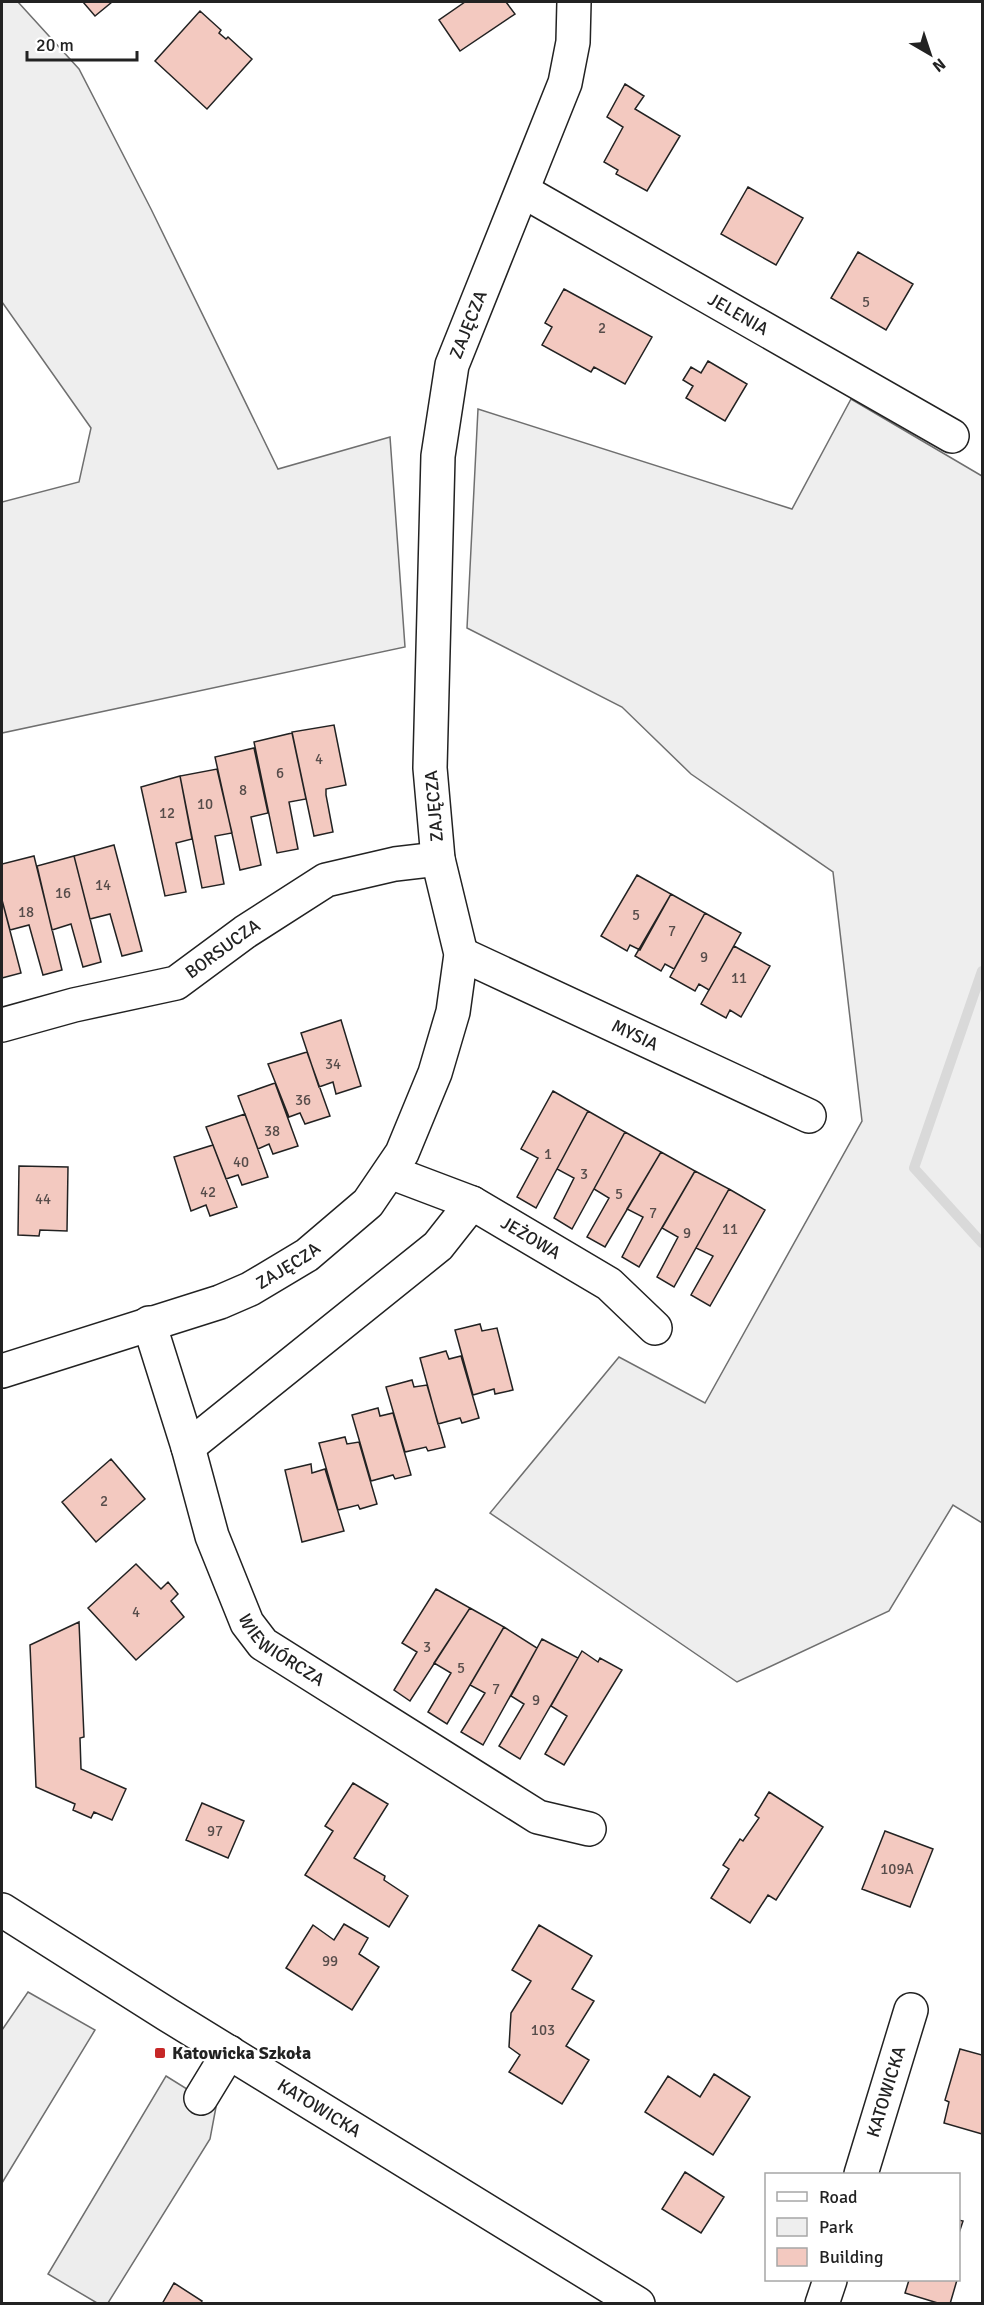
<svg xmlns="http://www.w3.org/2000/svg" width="984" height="2305" viewBox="0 0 984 2305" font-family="Signika,sans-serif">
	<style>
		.green { fill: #eee; stroke: #6f6f6f; stroke-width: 1.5 }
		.parking { fill: #ededed; stroke: #6f6f6f; stroke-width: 1.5 }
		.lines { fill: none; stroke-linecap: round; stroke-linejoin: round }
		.stream { stroke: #d9d9d9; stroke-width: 10 }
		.building { fill: #f3c9c0; stroke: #222; stroke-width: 1.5 }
		.minor-casing { stroke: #222; stroke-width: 36 }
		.major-casing { stroke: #222; stroke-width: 36 }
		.minor { stroke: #fff; stroke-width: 33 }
		.major { stroke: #fff; stroke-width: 33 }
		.poi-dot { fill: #c62828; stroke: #fff; stroke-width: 2 }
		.labels { text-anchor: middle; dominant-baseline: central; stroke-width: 4.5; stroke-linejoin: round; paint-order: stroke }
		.number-label { font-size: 15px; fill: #564c4a }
		.street-label { font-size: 18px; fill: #222; stroke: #fff }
		.poi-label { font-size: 18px; font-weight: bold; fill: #222; stroke: #fff; text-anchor: start }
	</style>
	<rect width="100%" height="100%" fill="#fff"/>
	<!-- green -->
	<path class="green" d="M2,2H18L79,69L151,209L278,469L390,437L405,647L2,733V502L79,482L91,428L2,302Z
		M851,399L982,476V1523L953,1505L889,1611L737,1682L490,1513L619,1357L705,1403L862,1121L833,872L691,774L622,707L467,628L478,409L792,509Z
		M28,1992L95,2030L2,2183V2030Z"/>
	<!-- parking -->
	<path class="parking" d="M166,2076L216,2107L210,2139L108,2303H97L48,2274Z"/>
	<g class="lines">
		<!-- stream -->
		<path class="stream" d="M982,971L914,1168L982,1243"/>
	</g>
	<!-- building -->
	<path class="building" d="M83,2H112L95,16Z
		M465,2H506L515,14L460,51L439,20Z
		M200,11L221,30L219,33L226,39L228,37L252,59L207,109L155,61Z
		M625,84L644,96L635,109L680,136L647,191L616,174L618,170L604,162L623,127L607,117Z
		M748,187L803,218L776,265L721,234Z
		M858,252L913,284L886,330L831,298Z
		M564,289L652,337L625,384L594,367L591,372L542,345L552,327L545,323Z
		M708,361L747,384L725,421L686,398L693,386L683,380L691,367L701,373Z
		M334,725L346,785L326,789V795L333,832L314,836L292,732Z
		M292,733L306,799L289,802L298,849L277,853L254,742Z
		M254,748L268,813L251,817L261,865L240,870L215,757Z
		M217,769L232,833L215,836L224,884L202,888L180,776Z
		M180,776L192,839L176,843L186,892L165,896L141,787Z
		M114,845L142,951L122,956L110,914L90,919L74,856Z
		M34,856L62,970L43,975L29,925L10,930L2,900V864Z
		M74,856L101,962L83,967L71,924L52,930L37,866Z
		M637,875L671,894L640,950L630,945L627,951L601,936Z
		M671,894L705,913L674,969L665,964L661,971L635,956Z
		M2,900L21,973L2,978Z
		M705,913L741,933L709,990L699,984L695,991L670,977Z
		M734,946L770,966L741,1017L730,1010L726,1018L701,1004Z
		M341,1020L361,1086L336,1094L333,1082L319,1087L301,1033Z
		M307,1052L330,1116L305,1124L300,1113L289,1117L268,1064Z
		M275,1083L298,1146L273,1154L269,1144L258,1149L238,1096Z
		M553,1091L588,1111L536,1208L517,1197L538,1158L521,1149Z
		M588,1111L625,1132L572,1229L554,1218L574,1178L557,1169Z
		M245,1114L268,1177L242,1185L238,1175L226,1179L206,1127Z
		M625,1132L661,1152L605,1247L587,1237L609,1198L594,1189Z
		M213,1145L237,1207L210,1216L206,1205L191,1211L174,1157Z
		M661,1152L695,1171L639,1267L622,1257L643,1217L627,1209Z
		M19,1166L68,1167L67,1231L40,1230L39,1236L18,1235Z
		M695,1171L729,1189L674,1287L657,1277L678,1237L662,1228Z
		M729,1189L765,1210L710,1306L691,1295L713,1256L696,1248Z
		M480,1324L482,1331L497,1328L513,1390L495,1394L494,1389L473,1395L455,1330Z
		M446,1351L449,1359L461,1356L479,1418L462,1423L460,1418L438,1424L420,1358Z
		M412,1380L414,1387L427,1385L445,1447L428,1451L426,1447L405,1452L386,1387Z
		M378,1408L380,1416L393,1413L411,1475L395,1479L393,1475L371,1481L352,1415Z
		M345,1437L347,1444L359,1442L377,1504L360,1509L358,1505L338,1510L319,1443Z
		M111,1459L145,1499L96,1542L62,1502Z
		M311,1464L312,1473L325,1469L344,1531L302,1542L285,1470Z
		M136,1564L161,1589L168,1582L178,1594L171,1601L184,1617L136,1660L88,1608Z
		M436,1589L470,1608L410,1701L394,1690L417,1652L402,1643Z
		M470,1608L504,1627L447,1724L428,1712L451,1673L434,1663Z
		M79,1622L84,1737L80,1738L81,1769L126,1789L112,1820L94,1812L91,1818L73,1810L75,1804L36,1787L30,1645Z
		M504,1627L537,1648L483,1745L461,1732L485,1693L470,1685Z
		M542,1639L578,1658L520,1759L499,1746L524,1704L511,1696Z
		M582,1651L598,1662L600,1658L622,1670L564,1765L545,1754L567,1716L551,1706Z
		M353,1783L388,1804L354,1858L385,1876L384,1880L408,1896L389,1927L305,1875L333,1831L325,1826Z
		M769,1792L823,1827L776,1900L768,1895L750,1923L711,1898L729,1869L723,1865L740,1839L743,1841L759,1818L755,1815Z
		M202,1803L244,1821L228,1858L186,1840Z
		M885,1831L933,1849L910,1907L862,1889Z
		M344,1924L368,1938L359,1954L379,1967L352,2010L286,1968L313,1925L334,1940Z
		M539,1925L592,1956L572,1989L594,2001L566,2046L589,2060L562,2104L509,2072L520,2055L509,2047L511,2013L531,1981L512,1970Z
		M960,2049L982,2055V2134L944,2123L949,2102L945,2100Z
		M714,2074L750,2097L713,2155L645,2112L668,2076L700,2097Z
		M685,2172L724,2197L701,2233L662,2209Z
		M958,2220L963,2221L958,2236Z
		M909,2280H957L950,2304H941L905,2293Z
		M174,2283L202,2301L200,2304H162Z"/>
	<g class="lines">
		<defs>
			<g id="minor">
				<path id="s1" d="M523,191L952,436"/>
				<path id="s2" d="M461,954L809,1116"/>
				<path id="s3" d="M2,1025L74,1005L176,983L245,932L326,880L395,864L438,859"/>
				<path id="s4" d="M390,1172L472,1203L609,1284L655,1328"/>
				<path id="s5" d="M149,1323L188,1447L212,1536L247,1623L263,1644L538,1817L589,1829"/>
				<path id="s6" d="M2,1371L220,1302L250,1289L307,1255L368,1203L402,1153L435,1073L453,1012L461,954L438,859L430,768L438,456L452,365L565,83L573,42L574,2"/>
				<path d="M188,1447L438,1246L472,1203"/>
				<path d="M201,2098L229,2052"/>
				<path id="s7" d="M861,2174L911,2010"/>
				<path d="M822,2304L830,2280"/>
			</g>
			<g id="major">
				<path id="s8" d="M2,1910L168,2015L638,2304"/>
			</g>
		</defs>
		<!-- minor casing -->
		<use href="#minor" class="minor-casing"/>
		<!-- major casing -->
		<use href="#major" class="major-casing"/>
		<!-- minor -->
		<use href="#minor" class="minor"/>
		<!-- major -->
		<use href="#major" class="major"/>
	</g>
	<!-- markers -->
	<rect class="poi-dot" x="154" y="2047" width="12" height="12" rx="3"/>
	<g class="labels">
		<!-- number labels -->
		<g class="number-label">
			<text x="866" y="302">5</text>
			<text x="602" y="328">2</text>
			<text x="319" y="759">4</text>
			<text x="280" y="773">6</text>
			<text x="243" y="790">8</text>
			<text x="205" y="804">10</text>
			<text x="167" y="813">12</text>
			<text x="103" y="885">14</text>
			<text x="63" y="893">16</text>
			<text x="26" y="912">18</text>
			<text x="636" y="915">5</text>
			<text x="672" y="931">7</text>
			<text x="704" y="957">9</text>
			<text x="739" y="978">11</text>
			<text x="333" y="1064">34</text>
			<text x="303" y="1100">36</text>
			<text x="272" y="1131">38</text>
			<text x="548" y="1154">1</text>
			<text x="241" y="1162">40</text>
			<text x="584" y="1174">3</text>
			<text x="208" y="1192">42</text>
			<text x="619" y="1194">5</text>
			<text x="43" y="1199">44</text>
			<text x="653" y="1213">7</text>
			<text x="730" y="1229">11</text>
			<text x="687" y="1233">9</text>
			<text x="104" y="1501">2</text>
			<text x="136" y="1612">4</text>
			<text x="427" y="1647">3</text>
			<text x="461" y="1668">5</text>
			<text x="496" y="1689">7</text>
			<text x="536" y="1700">9</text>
			<text x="215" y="1831">97</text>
			<text x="897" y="1869">109A</text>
			<text x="330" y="1961">99</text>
			<text x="543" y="2030">103</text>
		</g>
		<!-- street labels -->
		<g class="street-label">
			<text stroke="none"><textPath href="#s1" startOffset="248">JELENIA</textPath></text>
			<text stroke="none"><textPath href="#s6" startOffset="1314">ZAJĘCZA</textPath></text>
			<text transform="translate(434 806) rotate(-95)">ZAJĘCZA</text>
			<text stroke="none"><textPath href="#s3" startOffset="237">BORSUCZA</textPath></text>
			<text stroke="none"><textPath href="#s2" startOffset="192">MYSIA</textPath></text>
			<text stroke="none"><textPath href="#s4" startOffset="156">JEŻOWA</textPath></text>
			<text stroke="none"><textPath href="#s6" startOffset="306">ZAJĘCZA</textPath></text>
			<text stroke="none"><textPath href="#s5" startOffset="360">WIEWIÓRCZA</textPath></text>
			<text stroke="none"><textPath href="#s7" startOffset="86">KATOWICKA</textPath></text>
			<text stroke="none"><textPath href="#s8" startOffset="374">KATOWICKA</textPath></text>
		</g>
		<!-- poi labels -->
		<g class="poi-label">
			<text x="172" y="2053">Katowicka Szkoła</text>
		</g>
	</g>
	<!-- border -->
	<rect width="984" height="2305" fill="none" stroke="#222222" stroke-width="6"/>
	<!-- legend -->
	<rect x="765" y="2173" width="195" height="108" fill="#ffffff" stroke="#a7a7a7" stroke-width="1.5"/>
	<rect x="777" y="2192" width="30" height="9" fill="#ffffff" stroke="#a7a7a7" stroke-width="1.5"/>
	<text x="819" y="2203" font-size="18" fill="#222222">Road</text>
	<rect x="777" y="2218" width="30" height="18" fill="#eeeeee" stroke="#a7a7a7" stroke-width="1.5"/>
	<text x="819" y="2233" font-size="18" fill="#222222">Park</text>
	<rect x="777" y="2248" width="30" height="18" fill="#f3c9c0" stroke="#a7a7a7" stroke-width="1.5"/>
	<text x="819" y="2263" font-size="18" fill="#222222">Building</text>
	<!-- north arrow -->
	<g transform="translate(930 54) rotate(141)" stroke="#ffffff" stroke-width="4.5" paint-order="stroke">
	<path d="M0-4.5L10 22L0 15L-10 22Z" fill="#222222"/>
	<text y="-9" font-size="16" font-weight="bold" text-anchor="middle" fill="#222222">N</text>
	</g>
	<!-- scale -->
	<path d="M27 51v9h110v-9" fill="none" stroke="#222222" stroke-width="3"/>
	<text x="36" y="51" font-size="18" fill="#222222" stroke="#ffffff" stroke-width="4.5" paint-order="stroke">20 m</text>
</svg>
